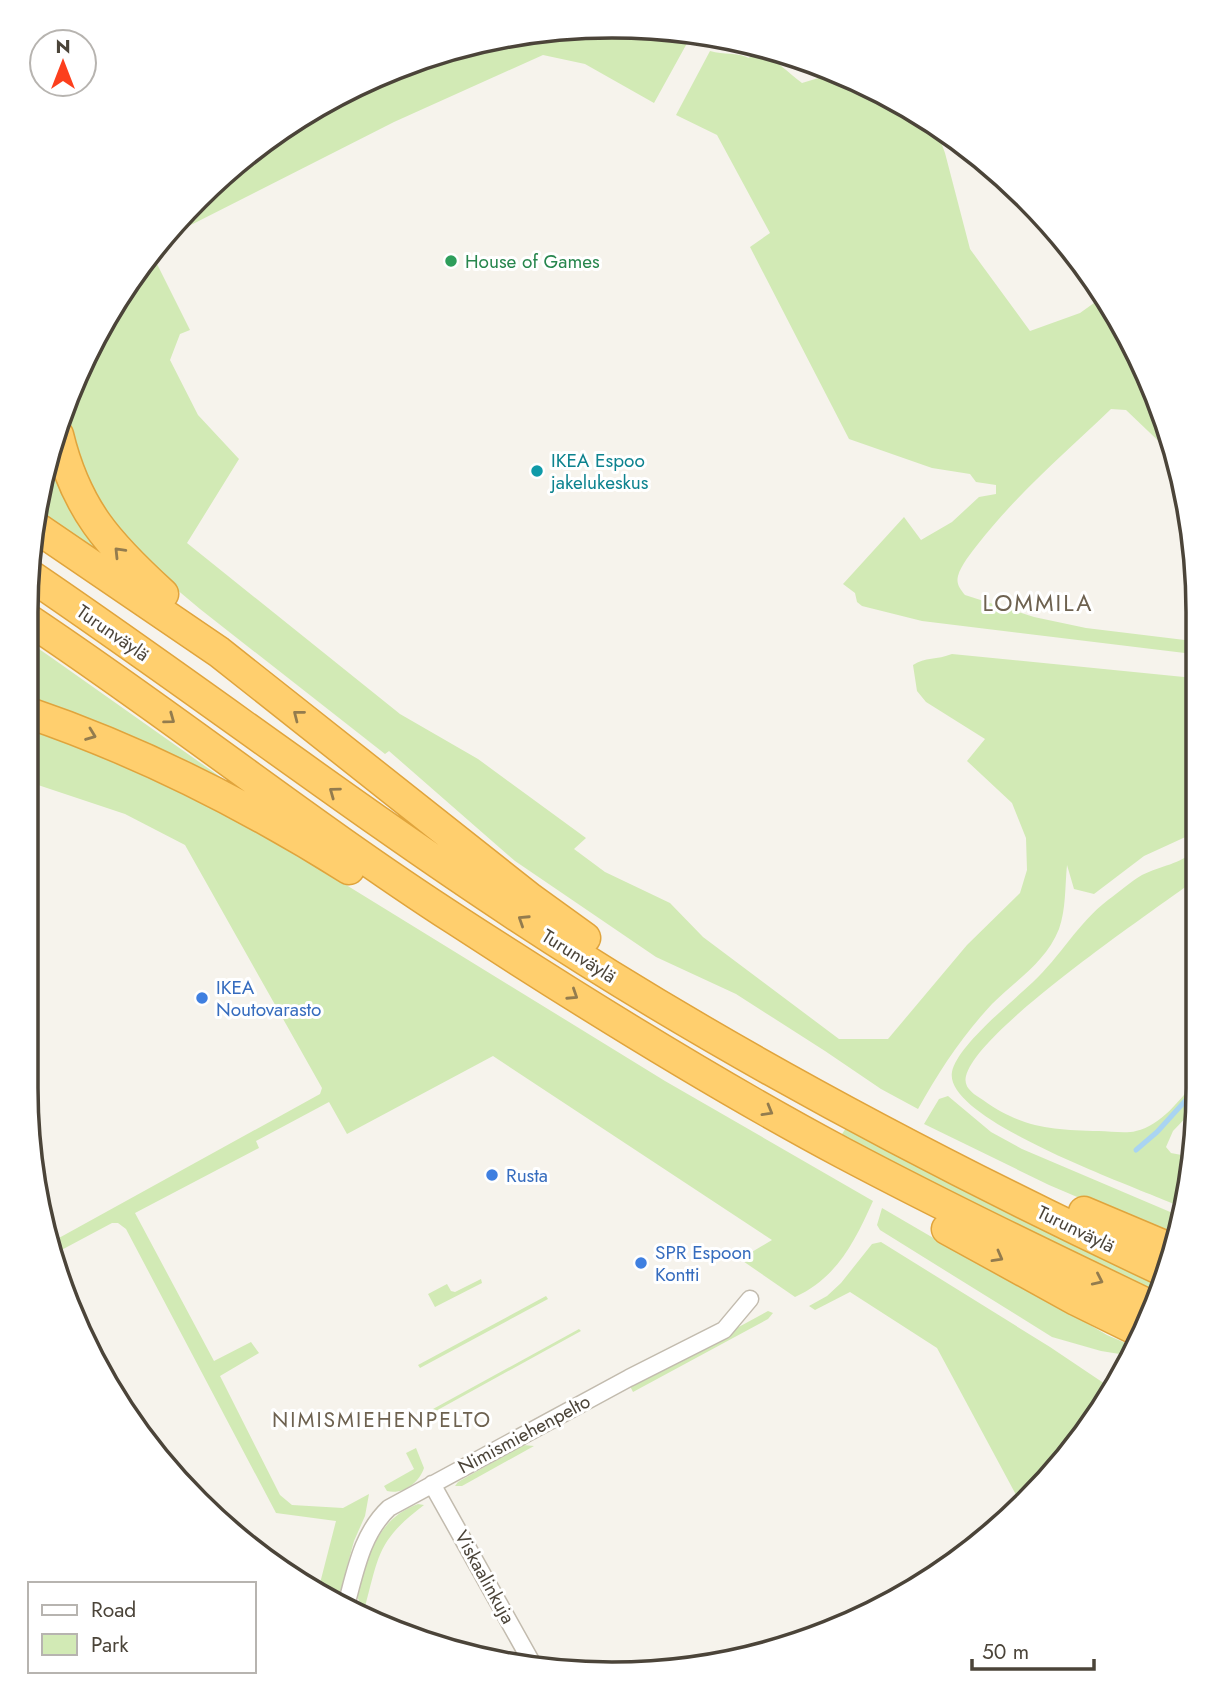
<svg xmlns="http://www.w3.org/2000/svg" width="1224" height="1701" viewBox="0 0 1224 1701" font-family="Jost,sans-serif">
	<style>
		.green { fill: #d2eab5 }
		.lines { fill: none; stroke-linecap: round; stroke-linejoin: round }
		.stream { stroke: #a9d4f2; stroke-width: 5 }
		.street-casing { stroke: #c2bbae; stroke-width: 19 }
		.highway-casing { stroke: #e0a43c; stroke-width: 33 }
		.street { stroke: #fff; stroke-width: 16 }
		.highway { stroke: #ffcf6e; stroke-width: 30 }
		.oneway { stroke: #937c4e }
		.leisure-dot { fill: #2e9e5b; stroke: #fff; stroke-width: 2.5 }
		.culture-dot { fill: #0f9aa8; stroke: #fff; stroke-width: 2.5 }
		.shop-dot { fill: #3f7fe0; stroke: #fff; stroke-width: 2.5 }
		.labels { text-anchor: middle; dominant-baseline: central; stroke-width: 6; stroke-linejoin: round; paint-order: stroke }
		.leisure-label { font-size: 19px; fill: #27864d; stroke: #fff; text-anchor: start }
		.culture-label { font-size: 19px; fill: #0d838f; stroke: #fff; text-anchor: start }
		.street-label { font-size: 19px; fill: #4b4439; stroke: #fff }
		.shop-label { font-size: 19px; fill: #366cbe; stroke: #fff; text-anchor: start }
		.neighbourhood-label { font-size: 21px; letter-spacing: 2px; fill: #6e6250; stroke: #fff }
		.quarter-label { font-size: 23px; letter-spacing: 2px; fill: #6e6250; stroke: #fff }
		.rim { fill: none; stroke: #4b4439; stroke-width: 3.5 }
	</style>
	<rect width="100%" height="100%" fill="#f6f3ec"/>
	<!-- green -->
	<path class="green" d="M584,28L688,31L691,36L654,103L585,64L543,55L394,122L175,233L255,148L292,125L433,57L469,45L538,33C553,40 569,33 584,28Z
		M755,49C771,55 787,72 802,83L835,73L905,105L935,126L945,153L970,249L1030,331L1080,313L1101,298L1153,387L1170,452L1126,410L1111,409C1065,453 1017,494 978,544C971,553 961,565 958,576C956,584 960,589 965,595L1034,617L1086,628L1193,641V654L922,621L862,606L857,602L855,593L843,584L904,517L921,540L952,522L979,497L996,494V485L976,482L970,474L932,468L849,439L750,247L770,233L717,135L676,115L710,51C724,55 737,52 749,58Z
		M153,256L190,330L180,334L170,360L198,415L239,459L187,543L400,714L478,759L586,838L574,849L605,872L670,903L703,937L839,1039H888L967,945L1020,893L1027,870L1026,838L1012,803L967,761L985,739L926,702L917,691L913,665C925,657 937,660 952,654L1194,678L1195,830L1192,834L1144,856L1094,894L1074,889L1067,865C1065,885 1066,910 1059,929C1046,962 1016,980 992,1004C963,1035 939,1071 918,1109L881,1089L825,1051L736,994L656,957L515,861L389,751L385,754L200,609L144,562L96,500L69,430L67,415L125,287Z
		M50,452L106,556L39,512L46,461Z
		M26,640L52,658L253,800L26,703Z
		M26,726L125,763L252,827L665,1081L873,1201C855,1241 837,1278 795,1297L740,1259L772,1240L493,1056L347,1134L329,1102L256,1141L259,1148L135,1213L214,1361L251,1342L259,1353L220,1376L280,1495L292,1505L343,1508L369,1494L365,1516L354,1541L337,1604L318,1591L336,1521L276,1513L126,1229L118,1223H112L52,1255L48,1244L320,1094L322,1088L185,845L125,814L26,781Z
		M1195,850V880C1149,914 978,1029 966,1076C963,1088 974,1094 983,1100C1022,1128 1052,1130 1099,1131C1110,1131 1125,1134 1136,1131C1162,1125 1179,1100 1196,1081V1107L1173,1131L1166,1147L1171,1153L1192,1157L1183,1208C1145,1190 943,1121 952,1072C957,1046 1012,1002 1033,982C1060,957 1078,923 1108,900C1119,892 1130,882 1142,875C1160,866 1181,864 1195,850Z
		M948,1096L991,1132L1022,1149L1182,1217L1178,1240L1049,1185L924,1124L939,1099Z
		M848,1125L1163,1281L1158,1294L840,1137Z
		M882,1208L990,1271L1051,1302L1107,1335L1137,1348L1132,1356L1101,1351L1052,1337L880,1230L877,1225Z
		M881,1242L1050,1347L1111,1388L1053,1475L1021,1504L937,1348L850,1292L815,1310L809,1306L827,1296L841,1283L872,1244Z
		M481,1279L482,1283L435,1307L428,1294L447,1284L451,1291L455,1292Z
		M546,1296L548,1299L420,1368L418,1365Z
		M768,1311L773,1313L768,1319L633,1392L630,1386Z
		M579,1329L581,1331L434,1412L433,1409Z
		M523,1445L534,1446L462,1486H455L458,1482Z
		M416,1448L424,1468C419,1483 403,1495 387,1491L384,1486L414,1469L406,1453Z
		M418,1504L424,1505C378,1540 379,1554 365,1607L362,1606L357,1597C367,1559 376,1519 418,1504Z"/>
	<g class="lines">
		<!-- stream -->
		<path class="stream" d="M1136,1150L1157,1132L1196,1089"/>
		<defs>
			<path id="street" d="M432,1484L536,1670
				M345,1609C355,1574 361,1534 389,1508L629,1378L724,1330L750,1299"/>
			<path id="highway" d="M58,435C76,509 108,544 163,594
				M37,528L219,652L531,899L585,938
				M31,576C196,688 354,809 520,918C725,1053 944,1168 1166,1272
				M26,618C172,715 309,825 456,920C582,1002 710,1082 843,1153C945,1207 1049,1257 1153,1307
				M26,712C141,751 247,805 349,869
				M1084,1212L1174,1250
				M947,1229L1076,1300L1143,1333"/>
		</defs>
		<!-- street casing -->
		<use href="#street" class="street-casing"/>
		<!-- highway casing -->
		<use href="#highway" class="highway-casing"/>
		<!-- street -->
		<use href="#street" class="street"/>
		<!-- highway -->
		<use href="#highway" class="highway"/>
	</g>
	<!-- one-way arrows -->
	<defs><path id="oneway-chevron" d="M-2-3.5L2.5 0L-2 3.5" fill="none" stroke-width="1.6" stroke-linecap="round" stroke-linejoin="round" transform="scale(1.75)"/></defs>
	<g class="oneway">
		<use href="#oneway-chevron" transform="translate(119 552) rotate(-134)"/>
		<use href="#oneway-chevron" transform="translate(298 715) rotate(-142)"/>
		<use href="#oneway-chevron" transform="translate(170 719) rotate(36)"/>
		<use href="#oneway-chevron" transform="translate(91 735) rotate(21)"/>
		<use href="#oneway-chevron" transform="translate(334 792) rotate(-144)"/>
		<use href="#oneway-chevron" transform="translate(523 920) rotate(-147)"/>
		<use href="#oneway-chevron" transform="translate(573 995) rotate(33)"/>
		<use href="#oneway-chevron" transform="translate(768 1111) rotate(30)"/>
		<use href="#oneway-chevron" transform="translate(998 1257) rotate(29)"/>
		<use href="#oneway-chevron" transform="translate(1098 1280) rotate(25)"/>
	</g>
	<!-- markers -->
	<circle class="leisure-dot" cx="451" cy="261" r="7"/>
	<circle class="culture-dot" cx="537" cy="471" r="7"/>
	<g class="shop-dot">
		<circle cx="202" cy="998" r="7"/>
		<circle cx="492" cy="1175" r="7"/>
		<circle cx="641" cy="1263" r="7"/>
	</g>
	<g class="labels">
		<!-- leisure labels -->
		<g class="leisure-label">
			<text x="465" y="261">House of Games</text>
		</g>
		<!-- culture labels -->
		<g class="culture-label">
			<text x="551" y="460">IKEA Espoo<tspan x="551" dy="22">jakelukeskus</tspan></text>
		</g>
		<!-- street labels -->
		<g class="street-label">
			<text transform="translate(113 633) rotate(35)">Turunväylä</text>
			<text transform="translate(579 956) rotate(32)">Turunväylä</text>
			<text transform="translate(1076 1229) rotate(26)">Turunväylä</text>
			<text transform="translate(524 1434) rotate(-28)">Nimismiehenpelto</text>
			<text transform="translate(485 1577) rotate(61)">Viskaalinkuja</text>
		</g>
		<!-- shop labels -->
		<g class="shop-label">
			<text x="216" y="987">IKEA<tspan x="216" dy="22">Noutovarasto</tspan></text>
			<text x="506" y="1175">Rusta</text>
			<text x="655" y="1252">SPR Espoon<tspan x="655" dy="22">Kontti</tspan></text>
		</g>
		<!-- neighbourhood labels -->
		<g class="neighbourhood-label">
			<text x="382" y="1420">NIMISMIEHENPELTO</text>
		</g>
		<!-- quarter labels -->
		<g class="quarter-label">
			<text x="1038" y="603">LOMMILA</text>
		</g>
	</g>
	<!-- crop -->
	<path d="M0 0H1224V1701H0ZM612 38H612A574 574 0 0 1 1186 612V1088A574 574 0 0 1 612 1662H612A574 574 0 0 1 38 1088V612A574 574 0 0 1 612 38Z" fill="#fff" fill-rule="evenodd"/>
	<path class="rim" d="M612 38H612A574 574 0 0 1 1186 612V1088A574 574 0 0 1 612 1662H612A574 574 0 0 1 38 1088V612A574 574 0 0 1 612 38Z"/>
	<!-- legend -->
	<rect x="28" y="1582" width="228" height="91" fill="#ffffff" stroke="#b7b4b0" stroke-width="2"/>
	<rect x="42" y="1605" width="35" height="10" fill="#ffffff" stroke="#b7b4b0" stroke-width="2"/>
	<text x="91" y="1617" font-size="21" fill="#4b4439">Road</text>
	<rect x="42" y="1634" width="35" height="21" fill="#d2eab5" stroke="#b7b4b0" stroke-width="2"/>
	<text x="91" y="1652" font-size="21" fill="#4b4439">Park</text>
	<!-- north arrow -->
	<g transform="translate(63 63)"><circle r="33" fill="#ffffff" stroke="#b7b4b0" stroke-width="2"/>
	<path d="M0-5L12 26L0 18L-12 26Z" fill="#fc3f1d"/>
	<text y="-10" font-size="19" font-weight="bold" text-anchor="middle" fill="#4b4439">N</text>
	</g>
	<!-- scale -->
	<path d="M972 1659v10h122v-10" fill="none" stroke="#4b4439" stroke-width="3.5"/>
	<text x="982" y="1659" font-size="21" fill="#4b4439" stroke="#ffffff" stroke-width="5" paint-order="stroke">50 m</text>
</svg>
